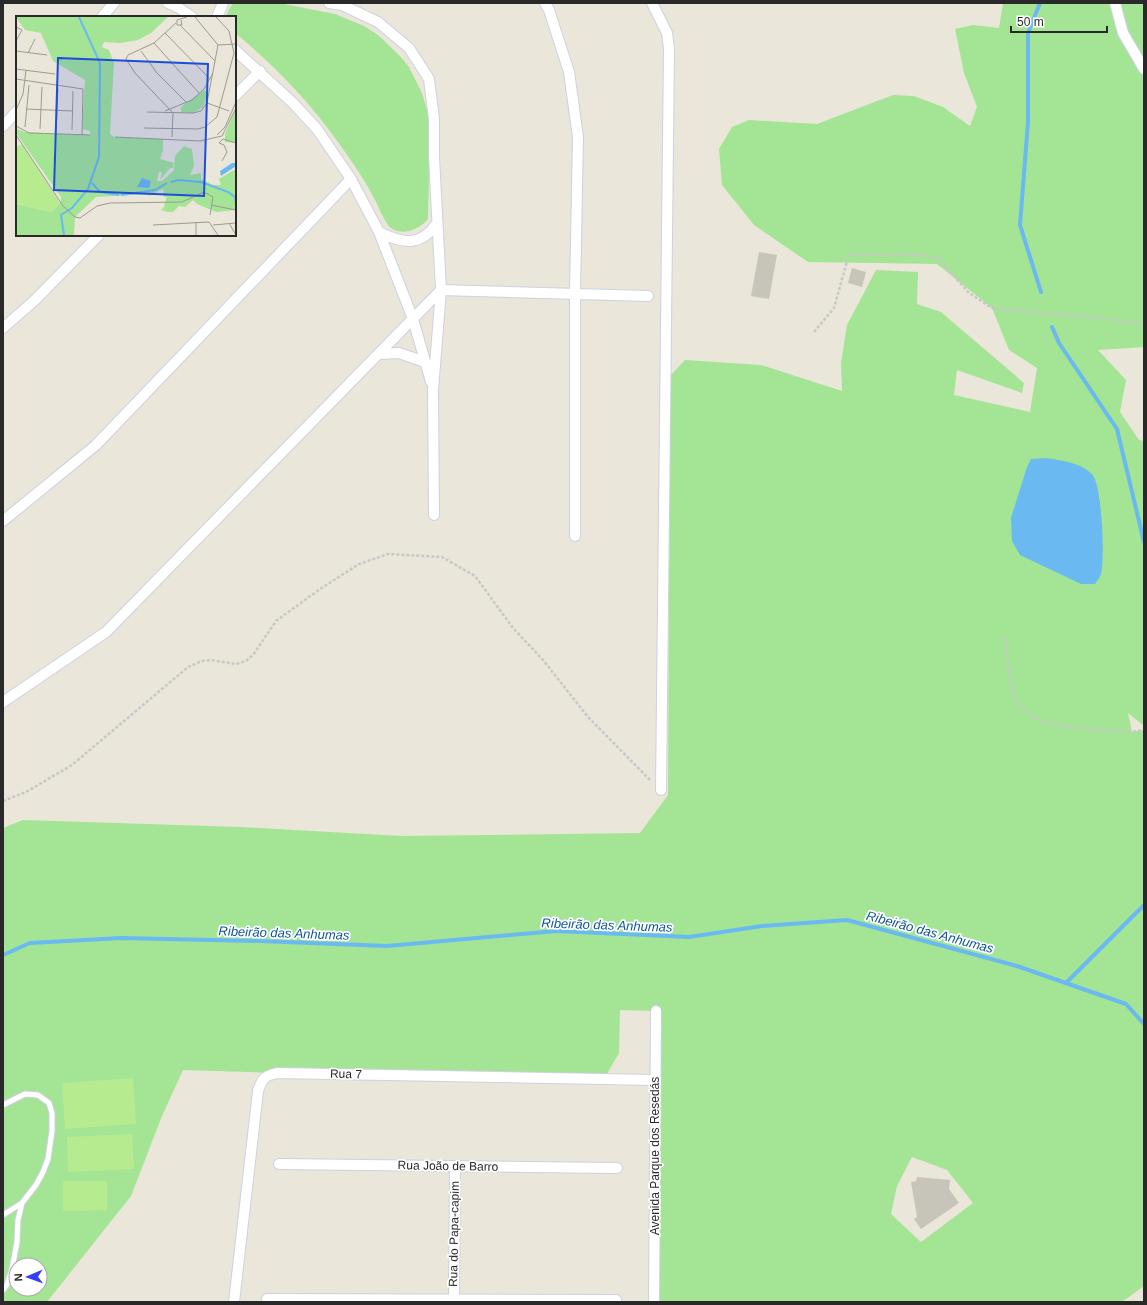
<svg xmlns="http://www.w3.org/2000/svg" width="1147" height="1305" viewBox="0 0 1147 1305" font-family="Arial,sans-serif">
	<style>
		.green { fill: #a4e495; fill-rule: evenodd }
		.pitch { fill: #b7eb90 }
		.water { fill: #6ab9f1 }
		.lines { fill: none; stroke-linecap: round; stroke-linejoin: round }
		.stream { stroke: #6ab9f1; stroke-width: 4 }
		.building { fill: #c7c4b9 }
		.service-casing { stroke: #cfd0e2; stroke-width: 7 }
		.minor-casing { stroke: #cfd0e2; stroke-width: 12 }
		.path { stroke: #c7c7c7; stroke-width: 2.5; stroke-dasharray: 3 2; stroke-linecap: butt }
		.service { stroke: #fff; stroke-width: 5 }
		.minor { stroke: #fff; stroke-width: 10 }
		.labels { text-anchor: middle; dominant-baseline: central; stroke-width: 3.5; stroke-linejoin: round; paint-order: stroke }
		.street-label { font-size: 12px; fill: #292929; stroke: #fff }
		.water-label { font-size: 13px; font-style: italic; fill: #0a549b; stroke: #fff }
		.inset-river { fill: none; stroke: #6ab9f1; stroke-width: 2 }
		.inset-road { fill: none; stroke: #9d9a93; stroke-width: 1 }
		.view { fill: #1d4ed8; fill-opacity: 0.15; stroke: #1d4ed8; stroke-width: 2 }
		.inset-edge { fill: none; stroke: #292929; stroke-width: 2 }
	</style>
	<rect width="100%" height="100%" fill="#ebe6da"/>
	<!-- green -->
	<path class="green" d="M233,3H279L335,14L364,26L378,35L400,56L409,67L422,93L430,121L428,219C419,230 399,238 388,225C383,218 379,208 375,200C368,186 359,172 350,159C318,111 279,69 235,33V17H226L228,11Z
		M1003,3H1144V347L1098,350L1126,380L1120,412L1139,440L1144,441V726L1128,713L1132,732L1144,730V1286L1122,1302H654L656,1011L620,1010L619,1053L604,1079L277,1073L183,1070L162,1116L131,1196L47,1302H3V828L23,820L240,827L401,836L640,833L668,795L670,376L685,360L761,365L842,391L841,363L847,325L876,270L918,272L917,304L941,312L1024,383L1022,393L957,370L954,395L1030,412L1037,368L1009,350L992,308L937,264L808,262L754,225L722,185L719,149L732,127L749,120L817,124L893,95L914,96L943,107L970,126L977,107L964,73L955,29L973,25L999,28ZM912,1157L947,1170L973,1203L921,1242L891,1214L897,1186ZM16,1265H40V1289H16Z"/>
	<!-- pitch -->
	<path class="pitch" d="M133,1078L136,1124L65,1129L62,1083Z
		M132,1134L134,1169L68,1172L67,1137Z
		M63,1181H107V1210L63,1211Z"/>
	<!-- water -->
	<path class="water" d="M1046,458C1063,461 1079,462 1092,474C1102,483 1105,559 1101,574C1100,577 1097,581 1095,584H1081L1020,555L1012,541L1011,518L1027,467L1031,459Z"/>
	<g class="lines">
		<!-- stream -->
		<path class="stream" d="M1040,3L1028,33V122L1020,225L1041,292
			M1052,327L1059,343L1117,429L1144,542
			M3,955L30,943L121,938L260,941L387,946L556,931L689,937L762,926L847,920L1017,966L1126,1004L1144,1024
			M1066,983L1144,905"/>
	</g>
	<!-- building -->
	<path class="building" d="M759,252L777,255L769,299L751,296Z
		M852,268L866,272L862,287L848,283Z
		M917,1177L950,1180L949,1189L959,1203L921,1229L914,1219L917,1217L911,1182L916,1181Z"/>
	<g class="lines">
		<defs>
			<path id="service" d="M3,1105L25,1094L38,1095L49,1103L52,1113V1131L48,1159L43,1172L36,1185L22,1203L3,1215
				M3,1290L7,1285L12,1269L17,1242L18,1220L22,1203"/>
			<path id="minor" d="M168,3L179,8L192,17
				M329,3L342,5L378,22L409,48L429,79L434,119V157L441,290L433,390L434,515
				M545,3L549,10L569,72L578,137L575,293V536
				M652,3L667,33L669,49L661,790
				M1115,3L1123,33L1144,69
				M102,17L114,3
				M217,17L223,3
				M235,50L293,103L317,129L351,179L379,232L413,319L431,382
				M235,96L260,71
				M3,126L17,111
				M379,232C403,244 421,247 437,223
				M3,328L35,300L99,235
				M379,354L399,353L425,362
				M3,521L96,445L351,179
				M3,702L106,632L441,290L648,296
				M279,1164L617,1168
				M267,1299L616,1300
				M234,1302L258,1091C262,1079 264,1076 277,1073L655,1080
				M454,1302L455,1166
				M654,1302L656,1011"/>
		</defs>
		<!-- service casing -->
		<use href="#service" class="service-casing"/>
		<!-- minor casing -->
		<use href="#minor" class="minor-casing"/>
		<!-- path -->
		<path class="path" d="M814,332L834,308L849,254L923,255L939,259L969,293L992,308L1098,318L1144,324
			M1005,638L1009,670L1017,705L1038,720L1068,727L1132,732L1144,730
			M3,801L26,792L72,765L188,667L202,661L211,660L236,664L246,661L253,655L276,621L320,589L359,564L388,554L442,557L475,576L513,628L543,660L588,717L650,780"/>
		<!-- service -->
		<use href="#service" class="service"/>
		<!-- minor -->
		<use href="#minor" class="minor"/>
	</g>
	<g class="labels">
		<!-- street labels -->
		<g class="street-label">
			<text transform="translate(346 1074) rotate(1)">Rua 7</text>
			<text transform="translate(655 1156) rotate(-90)">Avenida Parque dos Resedás</text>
			<text transform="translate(448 1166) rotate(1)">Rua João de Barro</text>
			<text transform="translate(454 1234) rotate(-89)">Rua do Papa-capim</text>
		</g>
		<!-- water labels -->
		<g class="water-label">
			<text transform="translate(607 925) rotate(2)">Ribeirão das Anhumas</text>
			<text transform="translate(930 932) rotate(15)">Ribeirão das Anhumas</text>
			<text transform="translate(284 933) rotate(2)">Ribeirão das Anhumas</text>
		</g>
	</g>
	<!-- overview -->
	<g transform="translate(16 16)">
		<rect width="220" height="220" fill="#ebe6da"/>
		<path d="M0,1H152L135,17L122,24L104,27L88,26L86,31L93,34L98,47L94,118L98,121L147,123V134L144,143L158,147L157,152H154L144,164L146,156H143L141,165H146L158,154L159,140L168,130L176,133L178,150L174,159L185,157V163L197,169H205L203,163L220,153V194L200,196L181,188L177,184L169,191L163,190L157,196H152L145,194L149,190L148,188L151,181H148L147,173L133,180L132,178L80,181L59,201L58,219H0V188L35,196L45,186V181L0,117V113L9,116L74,119V115L66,113L69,64L37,45L25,17L9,14ZM188,74L192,76L187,91L177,97L165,96V91ZM220,92V127L209,126V118Z" fill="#a4e495"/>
		<path d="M6,128L44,187L35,196L0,188V131Z" fill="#b7eb90"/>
		<path d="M216,147H220V150L205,160L204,155ZM126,162L135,165L133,172L121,171Z" fill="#6ab9f1"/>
		<path class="inset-river" d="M155,166L162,164L185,166L212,176L219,181L220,188M76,167L84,176L103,179M105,179L139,174L151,167M48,219L45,199L56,192L72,173L83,141L84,47L63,1"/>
		<path class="inset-road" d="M179,1L202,29L220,28M165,4L166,9H161V4L171,1M164,9L199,45M0,11L6,14L0,25M149,17L194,63M138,27L183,77M0,35L31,39M125,35L141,57L171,87M12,37L19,23M0,53L39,58M0,63L67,73L66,119M191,87L213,95M10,93L56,95M0,94L7,78L10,54M149,95L176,84L188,73L197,57M131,96L177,97L185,95L191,87L202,29M0,110L13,117L74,119M9,111L13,69M128,112L182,113L189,111L201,101L218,37L213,15L200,1M24,113L26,71M40,113L42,73M56,114L57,75M0,119L47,190L59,201L64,202L81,190L94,187L166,186L188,176L197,181L194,199M201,119L209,111L220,86M99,121L184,125L206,120L220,92M156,121L157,97L119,57L110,43L112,39L138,27L160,7M207,123L220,127M206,145L211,136L208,129L203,127L207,123M195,189L220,194M180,206V219M193,206L202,219M213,207L220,219M137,209L193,206M197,209L220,207"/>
		<path class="view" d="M42,42L192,48L188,180L38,174Z"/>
		<rect width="220" height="220" class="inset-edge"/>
	</g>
	<!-- border -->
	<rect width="1147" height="1305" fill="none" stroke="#292929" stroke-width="8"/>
	<!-- north arrow -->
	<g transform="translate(28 1277) rotate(268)"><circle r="19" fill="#ffffff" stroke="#a9a9a9"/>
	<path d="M0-3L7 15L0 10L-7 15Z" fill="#353dfd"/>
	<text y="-6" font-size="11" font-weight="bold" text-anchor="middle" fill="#292929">N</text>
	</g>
	<!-- scale -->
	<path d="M1011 26v6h96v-6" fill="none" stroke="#292929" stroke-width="2"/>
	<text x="1017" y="26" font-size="12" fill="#292929" stroke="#ffffff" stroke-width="3" paint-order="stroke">50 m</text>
</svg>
